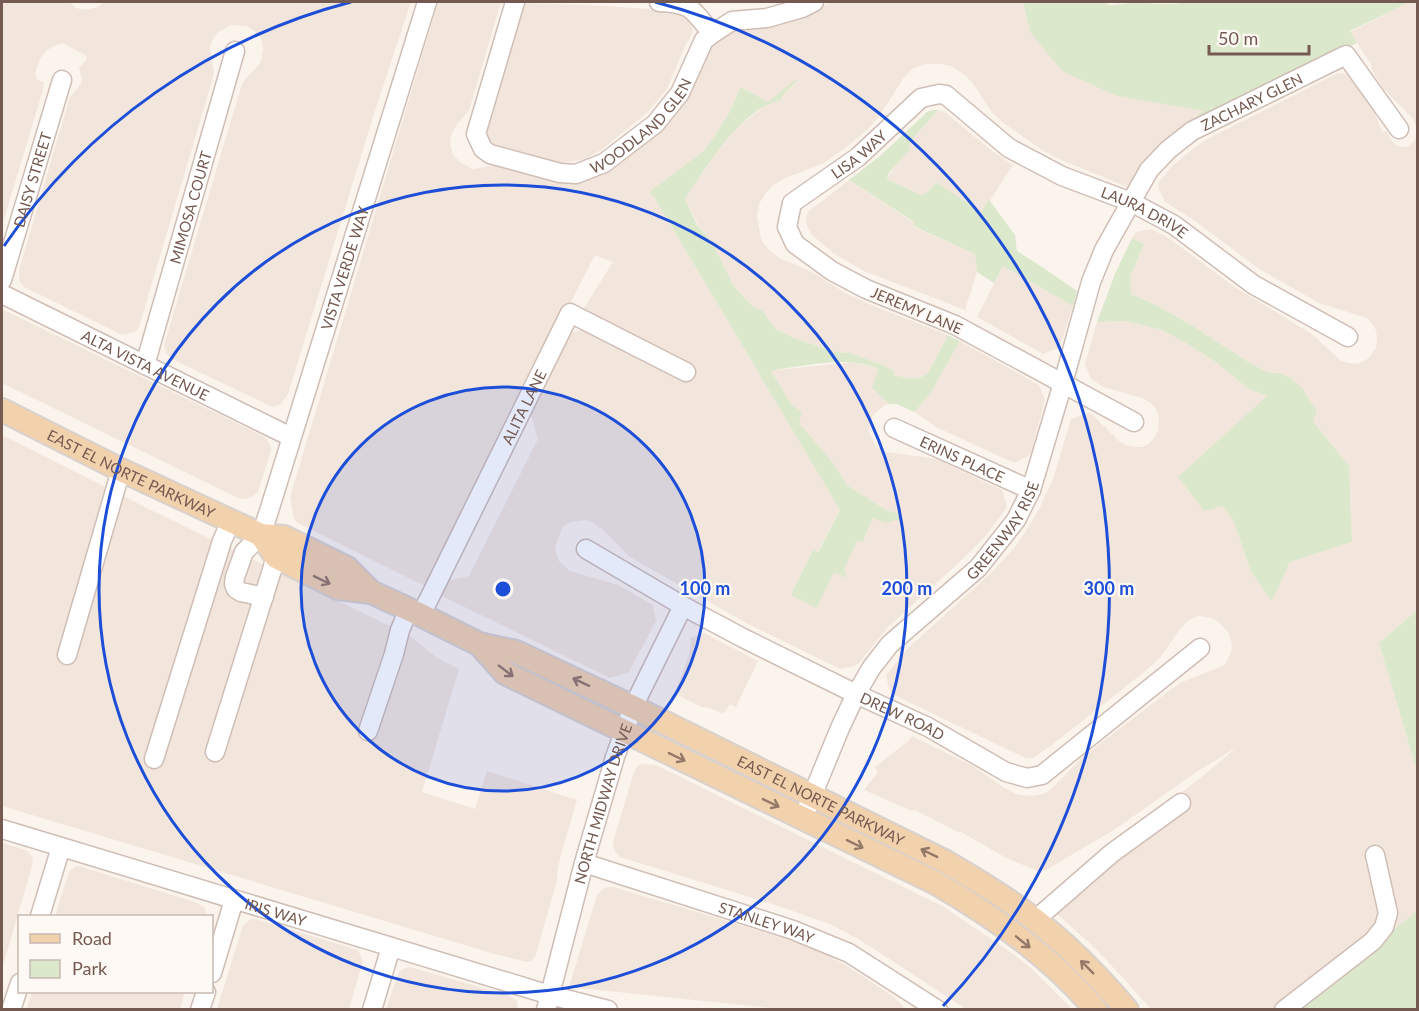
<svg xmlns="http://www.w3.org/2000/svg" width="1419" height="1011" viewBox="0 0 1419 1011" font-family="Lato,sans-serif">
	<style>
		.residential { fill: #f2e6dc }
		.green { fill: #dbe8cc }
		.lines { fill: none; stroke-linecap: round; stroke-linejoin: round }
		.minor-casing { stroke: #cfbeb5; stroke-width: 21 }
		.major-casing { stroke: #d8d1ce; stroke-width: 26 }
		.minor { stroke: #fff; stroke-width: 18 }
		.major { stroke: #f2d1ad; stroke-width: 22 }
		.oneway { stroke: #947868 }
		.ring { fill: none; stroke: #1d4ed8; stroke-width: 3 }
		.labels { text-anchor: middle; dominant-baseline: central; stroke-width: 4.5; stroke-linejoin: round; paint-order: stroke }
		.street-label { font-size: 15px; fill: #755a51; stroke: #fef9f4 }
		.centre { fill: #1d4ed8; stroke: #fef9f4; stroke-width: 3 }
		.ring-label { font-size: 18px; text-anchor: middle; font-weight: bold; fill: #1d4ed8; stroke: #fef9f4; stroke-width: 4.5; stroke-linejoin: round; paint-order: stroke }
	</style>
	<rect width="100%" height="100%" fill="#fbf4ed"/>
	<!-- residential -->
	<path class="residential" d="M2,2H70L76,8L85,10L98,7L104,2H411L374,114L288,394L281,404L272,407L268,405L172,359L166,353L164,345L241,87L243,82L261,62L263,50L262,41L260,37L254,31L247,26L231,25L218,32L211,42L210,48L214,71L213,78L147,300L139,327L135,332L122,335L24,287L19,280V270L68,103L70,97L80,85L82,80L79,67L86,61L87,56L64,44H59L47,50L40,59L35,73L37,80L44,82L43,90L2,226Z
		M438,2H501L469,111L457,124L451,135L450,143L453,155L461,163L473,169L495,165L557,181L565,183L586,180L600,175L614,165L709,48L730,31L738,29L775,26L807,16L831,2H1023L1030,32L1205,111L1173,134L1176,137L1132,189L1059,159L1042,150L1002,122L990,110L974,85L965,75L951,66L941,64H925L912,69L903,79L878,118L868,129L848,146L824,163L783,179L772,186L765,194L759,204L757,216L761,239L768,249L779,258L810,271L847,294L876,307L948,335L928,373L922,377L912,379L892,375L893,371L883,365L850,353L836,352L794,338L776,329L762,310L752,306L733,285L711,240L698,225L685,199L715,155L736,129L764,106L781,100L783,95L797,82L796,80L768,102L741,87L727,117L705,150L650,192L654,197L840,510L817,552L813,550L791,595L835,572L846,577L844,570L857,540L863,541L873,518L897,513L886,510L847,485L833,463L798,423L802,412L791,404L771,371L774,370L854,362L879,369L872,388L889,404L885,405L874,414L871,419L869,432L876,446L886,452L932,458L941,461L1002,490L1006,503V509L983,539L964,558L888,627L859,663L855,666L840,669L748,624L630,557L603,530L592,522L586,520L571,522L564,526L561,531L556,544L555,550L559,561L570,571L618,585L653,605L656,621L629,672L610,678L444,597L442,594L446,581L469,576L538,439L530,413L562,343L571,333L581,330L590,333L685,380L692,366L582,311L613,262L595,255L425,586L298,523L294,519L290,497Z
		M1410,2H1417V128L1413,119L1383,88L1373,72L1371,64L1350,32Z
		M525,3L586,5L668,10L682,15L687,19L691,23L693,29L692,34L686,44L667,89L647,113L601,150L586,159L562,163L491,143L486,140L484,128L523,5Z
		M1338,73H1343L1351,75L1371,102L1382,132L1386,131L1390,138L1396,145L1401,147L1409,146L1415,140L1417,135V610L1379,643L1417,771V911L1291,1009H1151L1124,979L1095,948L1059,916L1041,903L1205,774L1237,747L1192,775L1114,830L1046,870L1038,871L1006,858L961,832H958L915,810L912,811L864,790L878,772L875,767L908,741L912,736L973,766L1003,787L1016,794L1030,796L1043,794L1049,791L1084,756L1170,690L1182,682L1220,667L1226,663L1231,652L1232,645L1229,633L1220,623L1212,618L1199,616L1189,620L1180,629L1159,659L1143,673L1052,745L1033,758H1025L1019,755L894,695L889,689L886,675L907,649L991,573L1015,547L1028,528L1040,507L1053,479L1071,419L1088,413L1092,414L1119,441L1126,445L1134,447H1142L1148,444L1155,437L1158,431L1159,420L1157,411L1151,403L1142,398L1103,387L1091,379L1085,364L1097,322L1126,321L1162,330L1186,343L1217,363L1249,389L1267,396L1223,505L1234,522L1251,572L1272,600L1290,562L1352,542L1349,466L1313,421L1279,373L1267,372L1248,362L1193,326L1154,304L1131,294V275L1144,244L1132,238L1136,232L1152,229L1170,239L1236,288L1312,334L1341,361L1354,364L1360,363L1369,358L1376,348L1377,337L1375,327L1367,318L1319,303L1259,269L1195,221L1165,202L1158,187L1159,182L1171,167L1194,148L1207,139Z
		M938,110L945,112L992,151L1013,165L982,213L936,182L927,193L921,195L887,179L910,142Z
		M849,180L914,223L913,227L976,254L977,272L965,310L864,271L833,253L812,235L807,226L806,219L808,212Z
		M1003,266L1073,306L1061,343L1058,348L1043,354L977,317Z
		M2,309L265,437L270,444L271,451L258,492L251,497L245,499L238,498L2,383Z
		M960,341L1039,385L1045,400L1031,453L1028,456L1016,462H1012L938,428L914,412L930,394Z
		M2,435L153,511L410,636L437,658L459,669L422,792L475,809L487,771L577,800L563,848L558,867L557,880L535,957L531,961L527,962L491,953L2,806Z
		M704,633L758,661L736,707L730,704L725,712L722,713L710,708L702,707L681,697L678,693L677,687L689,655L691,641L690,638Z
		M642,764L656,765L944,907L1016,956L1033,970L1072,1009H966L874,949L856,938L830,924L772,904L620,857L614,850L613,842L633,775L636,768L638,765Z
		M2,843L26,850L31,855L33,860L32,866L2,969Z
		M79,866L198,903L205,908L207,916H55L69,872L75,867Z
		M608,887H613L754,929L813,948L847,966L894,997L903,1006L904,1009H781L569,987L597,895L603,889Z
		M251,919H255L358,950L363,961L349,1009H217L243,925Z
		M410,967L510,996L517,1001L518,1009H386L399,972L403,969Z
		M32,992H185L180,1009H27Z"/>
	<!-- green -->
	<path class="green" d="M1023,2H1101L1111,5L1143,2L1154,4H1175L1185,2H1410L1350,31L1357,43L1210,117L1176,137L1173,134L1204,111L1117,96L1062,71L1030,32Z
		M795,80L797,81L783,95L781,100C775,102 768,104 763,107C731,126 706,168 685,199L697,225L711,240L733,285L752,306L762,310L776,329L794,338L836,352L850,353L883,365L894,371L893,375L912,379L922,377L928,373L948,335L960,341L930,394L914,412L897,404H889L872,388L878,369C847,355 808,366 774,370L771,371L791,404L802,412L799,423L833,463L847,485L886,510L897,513L900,519L885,523L873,518L863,541H857L844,570L847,578L834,572L817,608L791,595L813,550L818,552L840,510L654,197L649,192L705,150L727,117L741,87L768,102Z
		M933,110H938L910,142L909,150L889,173L887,179L921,195L927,193L936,182L981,212L989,200L1015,235L1017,251L1045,269L1077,291L1073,306L1003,266L994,283L977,272L975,254L913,226L914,222L849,180L880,156L927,112Z
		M1132,238L1144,244L1131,275V294L1154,304L1193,326L1248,362L1267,372L1279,373L1291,378L1301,387L1317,411L1313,421L1349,466L1352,542L1290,562L1272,601L1251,572L1234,522L1223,506L1204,511L1178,477L1267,396L1249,389L1217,363L1186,343L1162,330L1126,321L1097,322L1115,274Z
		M1417,610V771L1379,643Z
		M1417,911V1009H1291Z"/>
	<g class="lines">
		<defs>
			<g id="minor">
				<path id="s1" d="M515,2L476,134L483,149L490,154L560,173L576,174L604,163L655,124L680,93L704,40L712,34L732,21L767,18L802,8L814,2"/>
				<path d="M659,2C692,3 693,10 712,34"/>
				<path id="s2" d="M2,280L62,80"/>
				<path id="s3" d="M2,294L291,437"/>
				<path id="s4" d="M145,365L235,51"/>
				<path id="s5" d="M1134,422L955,325L866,289L832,271L795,244L787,227L792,203L858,157L921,98L939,94L946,95L1009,148L1062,176L1131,202L1174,225L1254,285L1348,337"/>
				<path id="s6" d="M894,428L1031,490"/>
				<path id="s7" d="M586,549L683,606L743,638L856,694L928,727L1006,772L1027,778L1042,775L1200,648"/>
				<path id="s8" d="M264,597L241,592L236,589L234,584L235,577L244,552L261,535L269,511L427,2"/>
				<path id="s9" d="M421,615L570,313L686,372"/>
				<path d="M67,655L121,470"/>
				<path d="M368,731L394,654L400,630L409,609"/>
				<path d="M215,752L276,557"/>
				<path d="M154,759L222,541L231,521"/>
				<path id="s10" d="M803,818L840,728L856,694L872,667L890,644L978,568L1016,520L1031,490L1063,383L1091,282L1104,250L1149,170L1168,150L1192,131L1346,55L1399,129"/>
				<path id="s11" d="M2,829L550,995L608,1010"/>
				<path id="s12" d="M584,863L793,930L849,953L938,1010"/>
				<path d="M40,916L61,847"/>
				<path d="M1035,920L1112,853L1181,803"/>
				<path d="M212,973L234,900"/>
				<path d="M11,1010L20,983"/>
				<path d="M200,1010L206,992"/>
				<path d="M372,1010L391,947"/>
				<path id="s13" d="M546,1010L584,863L615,757L633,707L683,606"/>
				<path d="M1284,1010L1373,941L1384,927L1388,913L1375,855"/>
			</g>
			<g id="major">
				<path id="s14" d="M2,410L121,470L261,535L284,537L347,568L371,592"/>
				<path id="s15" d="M261,535L276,557L338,588L371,592L421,615L479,644L516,652L633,707L946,862C977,880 1007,898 1035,920C1069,946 1099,977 1127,1010"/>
				<path d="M479,644L505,673L936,883C994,917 1052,957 1096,1010"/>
			</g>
		</defs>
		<!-- minor casing -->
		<use href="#minor" class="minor-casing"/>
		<!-- major casing -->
		<use href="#major" class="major-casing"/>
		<!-- minor -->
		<use href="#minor" class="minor"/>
		<!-- major -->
		<use href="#major" class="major"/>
	</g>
	<!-- one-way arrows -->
	<defs><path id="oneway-shaft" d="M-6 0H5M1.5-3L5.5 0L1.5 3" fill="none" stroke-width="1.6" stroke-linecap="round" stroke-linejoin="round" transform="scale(1.5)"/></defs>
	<g class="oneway">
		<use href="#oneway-shaft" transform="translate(322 580) rotate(26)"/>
		<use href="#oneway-shaft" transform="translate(506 671) rotate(37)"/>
		<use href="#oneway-shaft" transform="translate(581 682) rotate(-155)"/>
		<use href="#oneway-shaft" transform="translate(677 757) rotate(26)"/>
		<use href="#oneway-shaft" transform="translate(771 803) rotate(26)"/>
		<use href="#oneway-shaft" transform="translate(855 844) rotate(26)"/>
		<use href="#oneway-shaft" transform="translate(929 853) rotate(-154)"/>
		<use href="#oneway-shaft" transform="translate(1023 942) rotate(39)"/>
		<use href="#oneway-shaft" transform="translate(1087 967) rotate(-135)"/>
	</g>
	<!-- distance rings -->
	<circle cx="503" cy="589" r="202" fill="#1d4ed8" fill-opacity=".12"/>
	<g class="ring">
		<circle cx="503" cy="589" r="202"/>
		<circle cx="503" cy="589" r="404"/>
		<path d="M4 246A606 606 0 0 1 351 2M655 2A606 606 0 0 1 943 1006"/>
	</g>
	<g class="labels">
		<!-- street labels -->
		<g class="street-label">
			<text stroke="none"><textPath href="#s10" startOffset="874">ZACHARY GLEN</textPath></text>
			<text stroke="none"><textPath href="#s1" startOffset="334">WOODLAND GLEN</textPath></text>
			<text stroke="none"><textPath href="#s5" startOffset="510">LISA WAY</textPath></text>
			<text stroke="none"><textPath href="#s2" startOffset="105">DAISY STREET</textPath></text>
			<text stroke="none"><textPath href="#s4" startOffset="164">MIMOSA COURT</textPath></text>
			<text stroke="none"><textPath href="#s5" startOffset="852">LAURA DRIVE</textPath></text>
			<text stroke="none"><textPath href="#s8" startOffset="372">VISTA VERDE WAY</textPath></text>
			<text transform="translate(917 310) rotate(23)">JEREMY LANE</text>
			<text stroke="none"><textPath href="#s3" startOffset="160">ALTA VISTA AVENUE</textPath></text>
			<text stroke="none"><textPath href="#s9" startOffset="232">ALITA LANE</textPath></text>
			<text stroke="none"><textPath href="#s6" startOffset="75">ERINS PLACE</textPath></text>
			<text stroke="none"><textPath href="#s14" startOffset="144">EAST EL NORTE PARKWAY</textPath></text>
			<text stroke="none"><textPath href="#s10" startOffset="357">GREENWAY RISE</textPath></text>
			<text stroke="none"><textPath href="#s7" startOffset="358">DREW ROAD</textPath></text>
			<text stroke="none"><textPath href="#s15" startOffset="626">EAST EL NORTE PARKWAY</textPath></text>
			<text stroke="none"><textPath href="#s13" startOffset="214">NORTH MIDWAY DRIVE</textPath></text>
			<text stroke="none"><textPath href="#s11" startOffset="286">IRIS WAY</textPath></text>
			<text stroke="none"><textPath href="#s12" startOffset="192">STANLEY WAY</textPath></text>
		</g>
	</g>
	<circle cx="503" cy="589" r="9" class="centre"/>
	<g class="ring-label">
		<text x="705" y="595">100 m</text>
		<text x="907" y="595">200 m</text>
		<text x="1109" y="595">300 m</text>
	</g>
	<!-- border -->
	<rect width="1419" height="1011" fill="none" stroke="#755a51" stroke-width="6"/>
	<!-- legend -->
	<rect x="18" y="915" width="195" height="78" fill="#fef9f4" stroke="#c7b9b3" stroke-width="1.5"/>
	<rect x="30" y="934" width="30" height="9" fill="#f2d1ad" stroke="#c7b9b3" stroke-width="1.5"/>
	<text x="72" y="945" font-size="18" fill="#755a51">Road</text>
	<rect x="30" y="960" width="30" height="18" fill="#dbe8cc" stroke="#c7b9b3" stroke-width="1.5"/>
	<text x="72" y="975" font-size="18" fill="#755a51">Park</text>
	<!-- scale -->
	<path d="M1209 45v9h100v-9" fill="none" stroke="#755a51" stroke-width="3"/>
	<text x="1218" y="45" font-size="18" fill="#755a51" stroke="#fef9f4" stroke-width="4.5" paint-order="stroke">50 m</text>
</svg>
